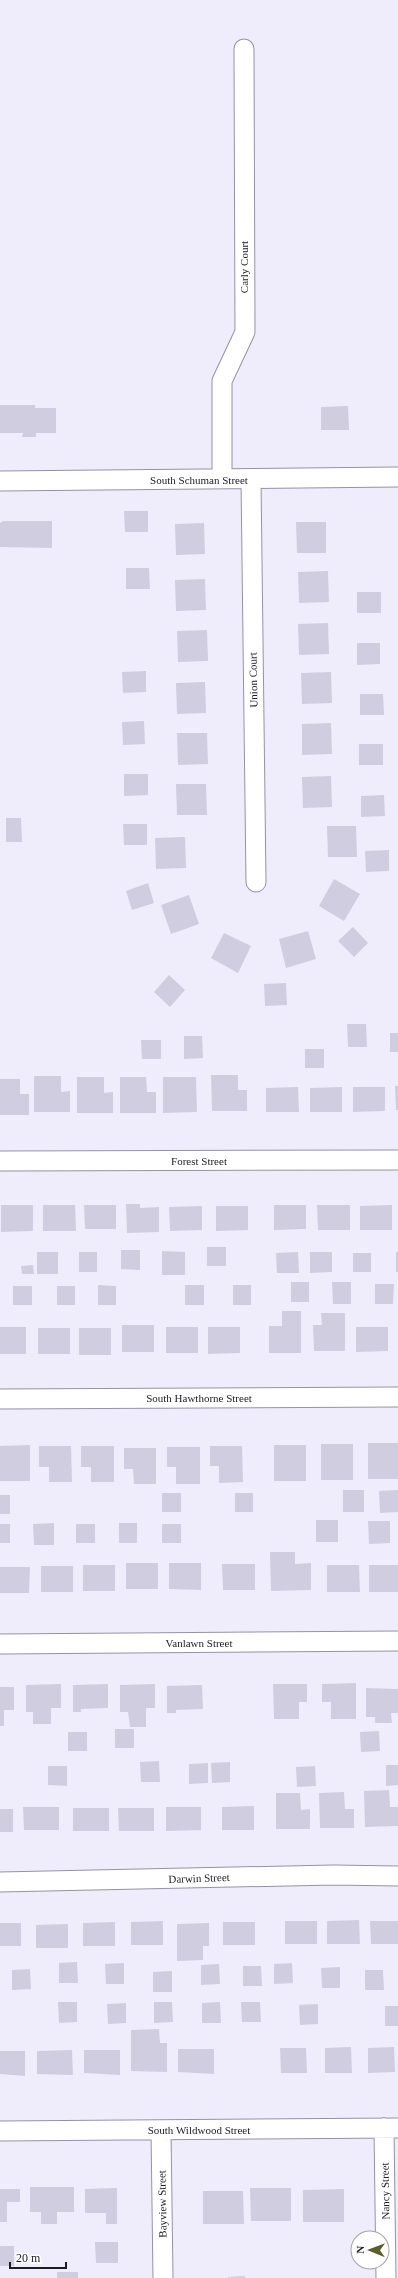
<svg xmlns="http://www.w3.org/2000/svg" width="398" height="2278" viewBox="0 0 398 2278" font-family="Georgia,serif">
	<style>
		.building { fill: #d0cde0 }
		.lines { fill: none; stroke-linecap: round; stroke-linejoin: round }
		.minor-casing { stroke: #9592a4; stroke-width: 21 }
		.minor { stroke: #fff; stroke-width: 19 }
		.labels { text-anchor: middle; dominant-baseline: central; stroke-width: 4; stroke-linejoin: round; paint-order: stroke }
		.street-label { font-size: 11px; fill: #1c1b22; stroke: #fff }
	</style>
	<rect width="100%" height="100%" fill="#efedfc"/>
	<!-- building -->
	<path class="building" d="M0,405H35V408H56V433H36V437H22L23,433H0Z
		M348,406L349,430H321V407Z
		M124,511H148V532H125Z
		M3,521H52V548L0,547V523Z
		M296,522H326V553H297Z
		M204,523L205,554L176,555L175,524Z
		M126,568H149L150,589H126Z
		M328,571L329,602L299,603L298,572Z
		M205,579L206,610L176,611L175,580Z
		M357,592H381V613H357Z
		M328,623L329,654L299,655L298,624Z
		M207,630L208,661L178,662L177,631Z
		M357,643H380V664L357,665Z
		M146,671V692L123,693L122,672Z
		M331,672L332,703L302,704L301,673Z
		M205,682L206,713L177,714L176,683Z
		M360,694H383L384,715H360Z
		M144,721L145,744L123,745L122,722Z
		M331,723L332,754L302,755V724Z
		M177,733H207L208,764L178,765Z
		M359,744H383V765H359Z
		M124,774H148V795L124,796Z
		M331,776L332,807L303,808L302,777Z
		M176,784H206L207,815H177Z
		M384,795L385,816L361,817V796Z
		M6,818H21L22,842H6Z
		M123,824H147V845H124Z
		M327,826H356L357,857H328Z
		M185,837L186,868L156,869L155,838Z
		M389,850V871L366,872L365,851Z
		M334,879L360,894L344,921L319,906Z
		M148,883L154,903L132,910L126,891Z
		M189,895L199,924L171,934L161,905Z
		M353,927L368,943L354,957L338,941Z
		M308,931L316,959L286,968L279,939Z
		M224,933L251,946L238,973L211,958Z
		M169,975L185,990L170,1007L154,992Z
		M286,983L287,1005L265,1006L264,984Z
		M347,1024H366L367,1047H348Z
		M390,1033H398V1052H390Z
		M184,1036H202L203,1058L184,1059Z
		M141,1040H161V1059H142Z
		M305,1049H324V1068H305Z
		M211,1075H238V1090H247V1111H212Z
		M34,1076H61V1092L70,1091V1112H34Z
		M77,1077H104V1093L113,1092V1113H77Z
		M120,1077H146L147,1092H156V1113H120Z
		M163,1077H196L197,1112L163,1113Z
		M0,1079H20V1094H29V1115H0Z
		M395,1086H398V1110H396Z
		M298,1087L299,1112H266V1088Z
		M342,1087V1112H310V1088Z
		M353,1087H385V1111L353,1112Z
		M126,1204H140V1208L159,1207V1232L127,1233Z
		M1,1205H33V1231L1,1232Z
		M43,1205H75L76,1231H43Z
		M84,1205H116V1229H85Z
		M274,1205H306V1229L274,1230Z
		M317,1205H350V1230H318Z
		M392,1205V1230H360V1206Z
		M202,1206V1230L170,1231L169,1207Z
		M216,1206H248V1230L216,1231Z
		M207,1247H226V1266H207Z
		M121,1250H140V1270L121,1269Z
		M162,1251L185,1252V1275H162Z
		M37,1252H58V1274H37Z
		M79,1252H97V1272H79Z
		M298,1252L299,1273H277L276,1253Z
		M310,1252H332V1272L310,1273Z
		M396,1252H398V1272H396Z
		M353,1253H371V1272H353Z
		M33,1265L34,1274H22L21,1266Z
		M291,1282H309V1302H291Z
		M332,1282H351V1304H333Z
		M375,1284H394L393,1304H375Z
		M98,1285L116,1286V1305H98Z
		M185,1285H204V1305H185Z
		M233,1285H251V1305H233Z
		M13,1286H32V1305H13Z
		M57,1286H75V1305H57Z
		M282,1311H301V1353H269V1326H282Z
		M321,1313H345V1351H314L313,1325H322Z
		M122,1325H154V1352H122Z
		M0,1327H26V1354H0Z
		M166,1327H198V1353H166Z
		M208,1327H240V1353L208,1354Z
		M356,1327H388V1351L356,1352Z
		M38,1328H70V1354H38Z
		M79,1328H111V1355H79Z
		M368,1443H398V1479H368Z
		M321,1444H353V1480H321Z
		M30,1445V1481H0V1446Z
		M274,1445H306V1481H274Z
		M39,1446H71L72,1482H49V1467H39Z
		M81,1446H114V1482H91V1467H81Z
		M210,1446H242L243,1482L219,1483V1466H210Z
		M167,1447H200V1484H176V1467H167Z
		M124,1448H156V1484H134L133,1469H124Z
		M343,1490H364V1512H343Z
		M398,1490V1512L380,1513L379,1491Z
		M162,1493H181V1512H162Z
		M235,1493H253V1512H235Z
		M0,1495H10V1514H0Z
		M316,1520H338V1542H316Z
		M368,1521H390V1543L369,1544Z
		M54,1523V1545H34L33,1524Z
		M119,1523H137V1543H119Z
		M0,1524H10V1543H0Z
		M76,1524H95V1543H76Z
		M162,1524H181V1543H162Z
		M270,1552H295V1564L311,1563V1590L271,1591Z
		M126,1563H158V1589H126Z
		M169,1563H201V1590L169,1589Z
		M222,1564H255V1590H223Z
		M83,1565H115V1591H83Z
		M327,1565H359L360,1592H327Z
		M369,1565H398V1592H369Z
		M41,1566H73V1592H41Z
		M0,1567H30L29,1593H0Z
		M356,1683V1719H331V1702H322V1684Z
		M61,1684V1708H51V1724H33V1712H26V1685Z
		M108,1684V1708L81,1709V1712H73V1685Z
		M155,1684V1708H146V1727H130L128,1712H120V1685Z
		M273,1684H307V1702H299V1719H274Z
		M202,1685L203,1709L176,1710V1713H167V1686Z
		M0,1687H14V1710H4V1726H0Z
		M366,1688L398,1689V1713H391L392,1723H375V1717H366Z
		M115,1729H134V1748H115Z
		M379,1731L380,1751L361,1752L360,1732Z
		M68,1732H87V1751H68Z
		M159,1761L160,1782H141L140,1762Z
		M230,1762V1782L212,1783L211,1763Z
		M208,1763V1783L189,1784V1764Z
		M386,1765H398V1785L386,1786Z
		M48,1766H67V1786L48,1785Z
		M315,1766L316,1786L297,1787L296,1767Z
		M389,1790L390,1807H398V1826L365,1827L364,1791Z
		M344,1792L345,1809H354V1828H320L319,1793Z
		M276,1793H300L301,1810L310,1809V1829H276Z
		M254,1806V1830H222V1807Z
		M23,1807H59V1830H24Z
		M166,1807H201V1830L166,1831Z
		M73,1808H109V1831H73Z
		M118,1808H154V1831H119Z
		M0,1809H13V1832H0Z
		M359,1920L360,1944H327V1921Z
		M163,1921V1945H131V1922Z
		M285,1921H317V1944H285Z
		M370,1921H398V1944H371Z
		M115,1922V1946H83V1923Z
		M223,1922H255V1945H223Z
		M0,1923H21V1946H0Z
		M209,1923V1946H203V1960L177,1961V1924Z
		M68,1924V1948H36V1925Z
		M77,1962L78,1983H59V1963Z
		M124,1963V1984H106L105,1964Z
		M292,1963L293,1983L274,1984V1964Z
		M219,1964L220,1984L201,1985V1965Z
		M243,1966H261L262,1986H243Z
		M340,1967V1988H322L321,1968Z
		M30,1969L31,1989L12,1990V1970Z
		M365,1970H383L384,1990H365Z
		M172,1971V1992H153V1972Z
		M58,2002H77V2022L59,2023Z
		M154,2002H172L173,2022L154,2023Z
		M220,2002L221,2023H202V2003Z
		M241,2002H260L261,2022H242Z
		M126,2003V2023L108,2024L107,2004Z
		M318,2004V2024L300,2025L299,2005Z
		M385,2006H398V2026H385Z
		M159,2029L160,2043H167V2072L131,2071V2030Z
		M351,2047L352,2073H325V2048Z
		M394,2047L395,2072L368,2073V2048Z
		M280,2048H306L307,2073H281Z
		M178,2049H214V2074L178,2072Z
		M72,2050L73,2075L37,2074V2051Z
		M84,2050H120V2075L84,2073Z
		M0,2051H25V2076L0,2074Z
		M30,2187H74V2212H57V2224H41V2212H30Z
		M117,2188V2224H106V2213H85V2189Z
		M250,2188H291V2221H251Z
		M0,2189H20V2202H7V2222H0Z
		M344,2189V2222H303V2190Z
		M203,2191H243L244,2224H203Z
		M95,2242H118V2263H96Z
		M0,2246H14V2266H0Z
		M57,2272H78V2278H57Z
		M245,2276V2278H228V2277Z"/>
	<g class="lines">
		<defs>
			<path id="minor" d="M222,479V381L245,332L244,49
				M251,479L256,882
				M0,481L398,477
				M0,1161L398,1160
				M0,1399L398,1397
				M0,1644L398,1641
				M0,1882L333,1875L398,1876
				M384,2128L386,2278
				M161,2130L163,2278
				M0,2131L398,2128"/>
		</defs>
		<!-- minor casing -->
		<use href="#minor" class="minor-casing"/>
		<!-- minor -->
		<use href="#minor" class="minor"/>
	</g>
	<g class="labels">
		<!-- street labels -->
		<g class="street-label">
			<text transform="translate(244 267) rotate(-90)">Carly Court</text>
			<text x="199" y="480">South Schuman Street</text>
			<text transform="translate(253 680) rotate(-91)">Union Court</text>
			<text x="199" y="1161">Forest Street</text>
			<text x="199" y="1398">South Hawthorne Street</text>
			<text x="199" y="1643">Vanlawn Street</text>
			<text transform="translate(199 1878) rotate(-2)">Darwin Street</text>
			<text x="199" y="2130">South Wildwood Street</text>
			<text transform="translate(385 2191) rotate(-91)">Nancy Street</text>
			<text transform="translate(162 2204) rotate(-91)">Bayview Street</text>
		</g>
	</g>
	<!-- north arrow -->
	<g transform="translate(370 2250) rotate(271)"><circle r="19" fill="#ffffff" stroke="#a4a4a7"/>
	<path d="M0-3L7 15L0 10L-7 15Z" fill="#5b5e2b"/>
	<text y="-6" font-size="11" font-weight="bold" text-anchor="middle" fill="#1c1b22">N</text>
	</g>
	<!-- scale -->
	<path d="M10 2262v6h56v-6" fill="none" stroke="#1c1b22" stroke-width="2"/>
	<text x="16" y="2262" font-size="12" fill="#1c1b22" stroke="#ffffff" stroke-width="3" paint-order="stroke">20 m</text>
</svg>
